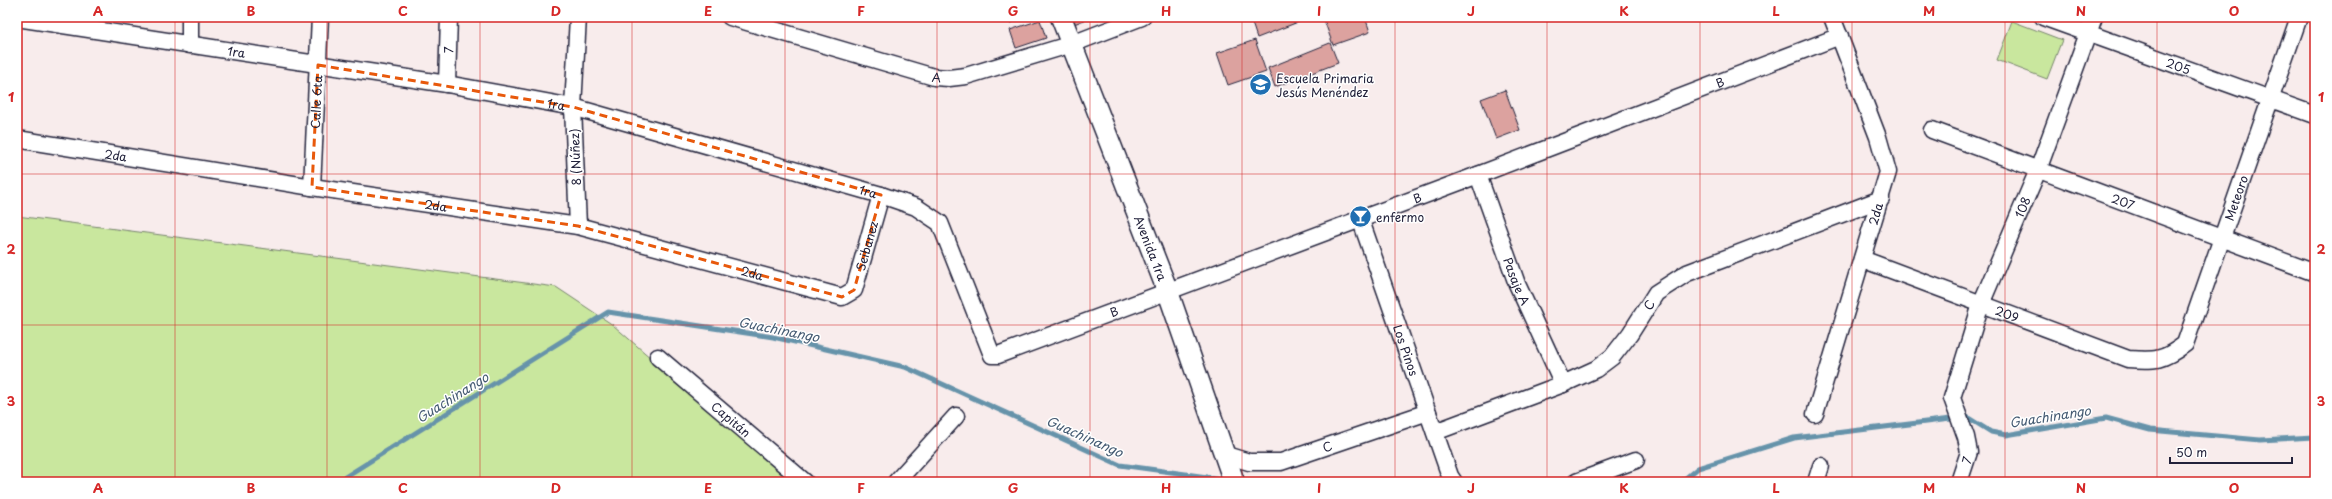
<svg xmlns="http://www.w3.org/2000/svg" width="2332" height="499" viewBox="0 0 2332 499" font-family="'Playpen Sans',sans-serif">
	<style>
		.green { fill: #c9e79e; stroke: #76846c }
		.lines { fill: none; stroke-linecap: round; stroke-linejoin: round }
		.stream { stroke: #6693aa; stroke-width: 5 }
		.building { fill: #dca29f; stroke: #22223b }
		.minor-casing { stroke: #22223b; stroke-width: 19 }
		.tertiary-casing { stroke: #22223b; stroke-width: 23 }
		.minor { stroke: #fff; stroke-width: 16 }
		.tertiary { stroke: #fff; stroke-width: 20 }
		.marked { fill: none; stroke: #e8590c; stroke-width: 3; stroke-dasharray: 8 5; stroke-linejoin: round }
		.grid { fill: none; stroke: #d62828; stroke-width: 1; stroke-opacity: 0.55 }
		.labels { text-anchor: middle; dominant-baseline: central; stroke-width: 3; stroke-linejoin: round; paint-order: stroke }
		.street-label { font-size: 12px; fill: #22223b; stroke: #fff }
		.poi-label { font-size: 12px; fill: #22223b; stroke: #fff; text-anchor: start }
		.water-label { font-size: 13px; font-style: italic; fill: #445a72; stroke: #fff }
		.neatline { fill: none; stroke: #d62828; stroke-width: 1.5 }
		.grid-label { font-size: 13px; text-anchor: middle; font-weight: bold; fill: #d62828 }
	</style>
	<rect width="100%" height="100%" fill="#f8ecec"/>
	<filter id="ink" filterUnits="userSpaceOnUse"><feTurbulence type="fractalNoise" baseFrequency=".025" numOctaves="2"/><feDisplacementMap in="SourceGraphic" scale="8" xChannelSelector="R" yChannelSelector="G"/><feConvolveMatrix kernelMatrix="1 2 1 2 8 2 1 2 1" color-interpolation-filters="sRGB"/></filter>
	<g filter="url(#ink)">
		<!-- green -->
		<path class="green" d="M2012,21L2062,40L2047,79L1997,60Z
			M17,216L556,287L613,325L793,482H17Z"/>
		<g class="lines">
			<!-- stream -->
			<path class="stream" d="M337,482L608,312L773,337L905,367L1120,465L1229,480
				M1681,482L1698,468L1794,438L1967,417L1991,432L2006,435L2106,418L2150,430L2260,440L2315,437"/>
		</g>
		<!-- building -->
		<path class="building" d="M1008,17H1026L1010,23Z
			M1071,17H1092L1074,24Z
			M1250,17H1311L1257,38Z
			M1323,17H1365L1370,32L1333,45Z
			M1040,20L1046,38L1016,48L1010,30Z
			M1255,40L1266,72L1228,85L1217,53Z
			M1330,43L1338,63L1275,87L1268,68Z
			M1505,90L1520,130L1496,139L1481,99Z"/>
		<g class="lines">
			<defs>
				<g id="minor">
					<path id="s1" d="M730,17L934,77L949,78L966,76L1072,44L1142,17"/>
					<path id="s2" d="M2043,17L2315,115"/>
					<path id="s3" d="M17,18L447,84L573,107L881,195L916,207L940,223L992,355H998L1478,175L1840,36"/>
					<path d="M190,45V17"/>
					<path id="s4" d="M447,84L449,17"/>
					<path id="s5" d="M1932,130L2315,273"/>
					<path id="s6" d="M17,139L312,187L578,226L842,297L854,290L881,195"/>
					<path id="s7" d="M1478,175L1517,284L1563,384"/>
					<path id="s8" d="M312,187L320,17"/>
					<path id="s9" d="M1360,218L1450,476L1454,482"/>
					<path d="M578,226L573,107L578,17"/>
					<path id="s10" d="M1862,259L2128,359C2155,361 2163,361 2185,344L2299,17"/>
					<path id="s11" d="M658,357L805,482"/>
					<path id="s12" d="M1815,414L1888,172L1878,137L1832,17"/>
					<path id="s13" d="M1435,432L1563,384L1596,369L1612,357L1630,334L1656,293L1687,273L1881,199"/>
					<path id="s14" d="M1226,455L1249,462H1281L1428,412"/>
					<path d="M896,482L956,416"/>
					<path d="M1576,482L1636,460"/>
					<path d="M1816,482L1821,466"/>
					<path id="s15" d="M1959,482L1969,452L1966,437L1952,398L1981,304L2038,170L2094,17"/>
				</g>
				<g id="tertiary">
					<path id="s16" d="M1061,17L1168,292L1234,482"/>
				</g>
			</defs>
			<!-- minor casing -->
			<use href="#minor" class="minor-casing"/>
			<!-- tertiary casing -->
			<use href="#tertiary" class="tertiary-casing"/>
			<!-- minor -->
			<use href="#minor" class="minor"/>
			<!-- tertiary -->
			<use href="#tertiary" class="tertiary"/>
		</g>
	</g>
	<!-- marked area -->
	<path class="marked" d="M318,65L573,107L881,195L854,290L842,297L578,226L312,187Z"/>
	<!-- grid -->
	<path class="grid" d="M175,17V482M327,17V482M480,17V482M632,17V482M785,17V482M937,17V482M1090,17V482M1242,17V482M1395,17V482M1547,17V482M1700,17V482M1852,17V482M2005,17V482M2157,17V482M17,174H2315M17,325H2315"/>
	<!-- icons -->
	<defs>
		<symbol id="school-disc" viewBox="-11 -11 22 22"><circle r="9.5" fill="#1f6fb2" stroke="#fff"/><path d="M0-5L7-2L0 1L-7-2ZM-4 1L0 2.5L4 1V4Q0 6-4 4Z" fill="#fff"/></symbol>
		<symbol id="bar-disc" viewBox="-11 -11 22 22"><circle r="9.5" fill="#1f6fb2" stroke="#fff"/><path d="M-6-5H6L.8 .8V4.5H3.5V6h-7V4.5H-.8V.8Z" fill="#fff"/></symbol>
	</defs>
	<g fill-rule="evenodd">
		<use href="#school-disc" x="1248" y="72" width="25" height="25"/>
		<use href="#bar-disc" x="1348" y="204" width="25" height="25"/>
	</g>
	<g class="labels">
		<!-- street labels -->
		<g class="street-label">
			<text stroke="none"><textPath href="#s4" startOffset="34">7</textPath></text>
			<text stroke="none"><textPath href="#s3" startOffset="222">1ra</textPath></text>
			<text stroke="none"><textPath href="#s2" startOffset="144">205</textPath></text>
			<text stroke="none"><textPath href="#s1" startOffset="215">A</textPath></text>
			<text stroke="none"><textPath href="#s3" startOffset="1869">B</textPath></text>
			<text stroke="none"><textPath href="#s8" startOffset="85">Calle 6ta</textPath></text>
			<text stroke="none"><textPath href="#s3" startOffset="546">1ra</textPath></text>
			<text stroke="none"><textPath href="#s6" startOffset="100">2da</textPath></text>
			<text transform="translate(575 157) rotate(-92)">8 (Núñez)</text>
			<text stroke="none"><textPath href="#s3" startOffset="870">1ra</textPath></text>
			<text stroke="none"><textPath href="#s3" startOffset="1545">B</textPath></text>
			<text stroke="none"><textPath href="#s10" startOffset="500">Meteoro</textPath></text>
			<text stroke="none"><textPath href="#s5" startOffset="204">207</textPath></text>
			<text stroke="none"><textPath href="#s6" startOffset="424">2da</textPath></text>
			<text stroke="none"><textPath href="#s15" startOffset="292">108</textPath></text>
			<text stroke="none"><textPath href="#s12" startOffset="209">2da</textPath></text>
			<text stroke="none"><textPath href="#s6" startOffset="901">Seibanez</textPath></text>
			<text stroke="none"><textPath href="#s16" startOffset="248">Avenida 1ra</textPath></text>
			<text stroke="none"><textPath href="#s6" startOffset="748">2da</textPath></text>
			<text stroke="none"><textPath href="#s7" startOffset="113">Pasaje A</textPath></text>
			<text stroke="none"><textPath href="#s13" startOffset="257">C</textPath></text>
			<text stroke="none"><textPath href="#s3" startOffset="1221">B</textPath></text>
			<text stroke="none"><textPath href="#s10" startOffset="155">209</textPath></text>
			<text stroke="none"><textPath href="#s9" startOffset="140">Los Pinos</textPath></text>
			<text stroke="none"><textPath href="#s11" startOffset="96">Capitán</textPath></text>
			<text stroke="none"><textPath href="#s14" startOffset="105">C</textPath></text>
			<text stroke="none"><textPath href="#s15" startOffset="23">7</textPath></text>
		</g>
		<!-- poi labels -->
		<g class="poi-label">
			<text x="1276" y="78">Escuela Primaria<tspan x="1276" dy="14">Jesús Menéndez</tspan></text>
			<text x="1376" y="217">enfermo</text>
		</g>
		<!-- water labels -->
		<g class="water-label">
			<text transform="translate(779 329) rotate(11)">Guachinango</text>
			<text transform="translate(452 397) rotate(-32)">Guachinango</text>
			<text transform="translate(2050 416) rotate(-9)">Guachinango</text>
			<text transform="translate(1085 436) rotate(24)">Guachinango</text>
		</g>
	</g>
	<!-- margin -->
	<rect width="2332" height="499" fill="none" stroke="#fff" stroke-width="44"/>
	<!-- scale -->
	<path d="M2170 457v6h122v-6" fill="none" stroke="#22223b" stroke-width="2"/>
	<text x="2176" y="457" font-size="12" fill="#22223b" stroke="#ffffff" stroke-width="3" paint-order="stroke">50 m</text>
	<rect x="22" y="22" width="2288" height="455" class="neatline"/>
	<g class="grid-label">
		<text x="98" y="16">A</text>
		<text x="251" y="16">B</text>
		<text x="403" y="16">C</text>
		<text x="556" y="16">D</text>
		<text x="708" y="16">E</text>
		<text x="861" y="16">F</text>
		<text x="1013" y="16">G</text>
		<text x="1166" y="16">H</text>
		<text x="1319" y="16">I</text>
		<text x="1471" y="16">J</text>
		<text x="1624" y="16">K</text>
		<text x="1776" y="16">L</text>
		<text x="1929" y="16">M</text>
		<text x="2081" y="16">N</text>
		<text x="2234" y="16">O</text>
		<text x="11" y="102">1</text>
		<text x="2321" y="102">1</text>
		<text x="11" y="254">2</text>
		<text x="2321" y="254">2</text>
		<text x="11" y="406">3</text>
		<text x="2321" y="406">3</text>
		<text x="98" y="493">A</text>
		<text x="251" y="493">B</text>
		<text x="403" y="493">C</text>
		<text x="556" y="493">D</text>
		<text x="708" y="493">E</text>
		<text x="861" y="493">F</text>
		<text x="1013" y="493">G</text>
		<text x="1166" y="493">H</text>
		<text x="1319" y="493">I</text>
		<text x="1471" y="493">J</text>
		<text x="1624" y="493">K</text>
		<text x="1776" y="493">L</text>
		<text x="1929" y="493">M</text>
		<text x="2081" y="493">N</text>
		<text x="2234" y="493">O</text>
	</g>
</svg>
